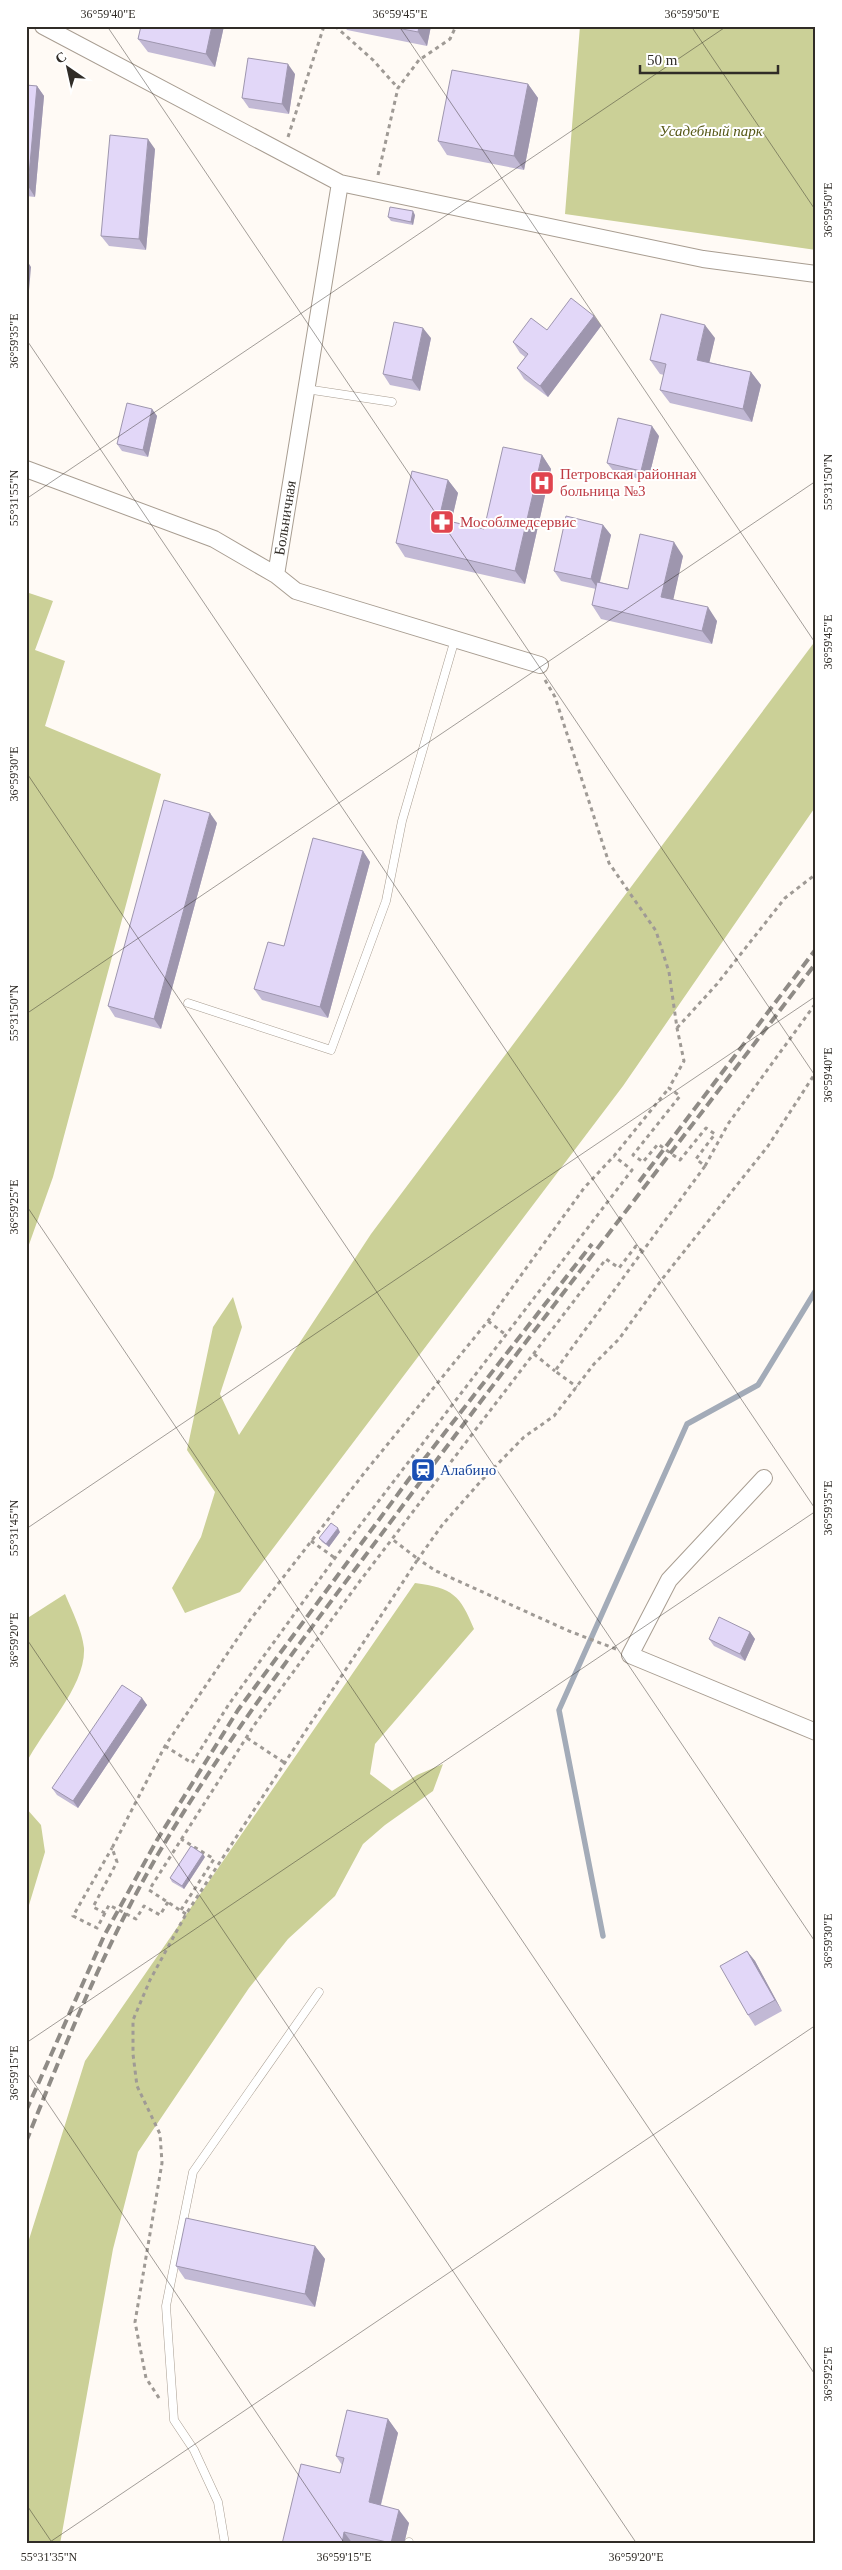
<svg xmlns="http://www.w3.org/2000/svg" width="842" height="2570" viewBox="0 0 842 2570" font-family="Georgia,serif">
	<style>
		.green { fill: #cbd097 }
		.lines { fill: none; stroke-linecap: round; stroke-linejoin: round }
		.stream { stroke: #a3abb8; stroke-width: 5.5 }
		.service-casing { stroke: #a89d91; stroke-width: 9 }
		.minor-casing { stroke: #a89d91; stroke-width: 18 }
		.path { stroke: #9f9a95; stroke-width: 3; stroke-dasharray: 4 4; stroke-linecap: butt }
		.service { stroke: #fff; stroke-width: 8 }
		.minor { stroke: #fff; stroke-width: 16 }
		.rail { stroke: #8f8b86; stroke-width: 4; stroke-dasharray: 10 5; stroke-linecap: butt }
		.wall { fill: #c2b9d5 }
		.shaded-wall { fill: #9e96ae }
		.building { fill: #e2d7f8; stroke: #9e96ae }
		.ticks { fill: none; stroke: #302c27; stroke-width: 1; stroke-opacity: 0.45 }
		.labels { text-anchor: middle; dominant-baseline: central; stroke-width: 4; stroke-linejoin: round; paint-order: stroke }
		.park-label { font-size: 15px; font-style: italic; fill: #565816; stroke: #fff }
		.health-label { font-size: 15px; fill: #be3a42; stroke: #fff; text-anchor: start }
		.street-label { font-size: 15px; fill: #302c27; stroke: #fff }
		.transit-label { font-size: 15px; fill: #164399; stroke: #fff; text-anchor: start }
		.neatline { fill: none; stroke: #302c27; stroke-width: 2 }
		.ticks-label { font-size: 12px; text-anchor: middle; fill: #302c27 }
	</style>
	<rect width="100%" height="100%" fill="#fffaf5"/>
	<!-- green -->
	<path class="green" d="M580,26H816V250L565,214Z
		M26,592L53,601L35,650L65,661L45,726L161,774L53,1177L26,1253Z
		M816,640V806L623,1086L240,1592L185,1613L172,1588L201,1537L215,1492L187,1450L213,1327L233,1297L242,1327L220,1394L239,1435L371,1234Z
		M415,1583C453,1588 460,1595 474,1629L375,1744L370,1774L392,1791L417,1775L443,1764L433,1791L385,1825L363,1844L335,1896L288,1939L249,1988L138,2152L113,2249L60,2544H26V2249L85,2061Z
		M65,1594C72,1611 82,1630 84,1648C86,1687 42,1730 26,1764V1619Z
		M26,1808L41,1825L45,1852L26,1915Z"/>
	<g class="lines">
		<!-- stream -->
		<path class="stream" d="M603,1936L559,1710L687,1424L758,1385L816,1290"/>
		<defs>
			<path id="service" d="M306,389L392,402
				M188,1003L331,1050L386,901L402,821L455,639
				M225,2544L218,2502L194,2450L174,2420L166,2306L193,2172L319,1992
				M409,2544V2542"/>
			<path id="minor" d="M43,26L340,183L703,259L816,274
				M340,183L276,575L296,591L540,665
				M26,469L214,539L276,575
				M764,1478L669,1580L630,1655L816,1732"/>
		</defs>
		<!-- service casing -->
		<use href="#service" class="service-casing"/>
		<!-- minor casing -->
		<use href="#minor" class="minor-casing"/>
		<!-- path -->
		<path class="path" d="M335,26L373,60L398,88
			M288,137L324,26
			M378,175L398,88L419,60L450,39L456,26
			M545,680L555,697L609,863L656,931L669,972L677,1028L684,1061L669,1088L680,1096L633,1155L643,1162L658,1144L680,1160L706,1128L715,1134L696,1159L705,1166L555,1371L577,1387
			M677,1028L717,984L785,898L816,874
			M705,1166L728,1124L816,1003
			M488,1321L506,1335
			M534,1354L555,1371
			M311,1541L335,1558
			M616,1649L569,1631L436,1571L418,1559L443,1524L480,1482L524,1437L554,1416L594,1364L619,1339L663,1278L768,1146L816,1072
			M247,1738L285,1763
			M165,1746L192,1763L229,1704L335,1558L632,1170L614,1156
			M168,1902L160,1915L144,1906L136,1919L109,1905L105,1913L93,1907L117,1862L112,1848L165,1746L250,1620L365,1472L488,1321L584,1188L614,1156L669,1088
			M181,1910L214,1859L181,1839
			M105,1913L97,1928L73,1916L112,1848
			M186,1914L149,1890L255,1724L360,1581L606,1259L619,1268L636,1246L642,1251
			M159,2398L146,2378L135,2322L162,2163L160,2134L137,2086L133,2054V2020L150,1980L186,1914L418,1559L392,1539"/>
		<!-- service -->
		<use href="#service" class="service"/>
		<!-- minor -->
		<use href="#minor" class="minor"/>
		<!-- rail -->
		<path class="rail" d="M639,1182L816,949
			M26,2111L104,1936L157,1840L238,1710L418,1467L592,1244
			M26,2142C67,2040 108,1938 164,1844C233,1729 315,1623 395,1516C533,1330 676,1147 816,963"/>
	</g>
	<!-- wall -->
	<path class="wall" d="M141,26H224L215,67L148,52L138,39Z
		M344,26H431L427,46L347,30Z
		M295,74L289,114L249,108L242,98Z
		M528,84L538,98L524,170L447,155L438,141Z
		M26,85L37,86L44,96L35,197L26,196Z
		M155,149L146,250L109,246L101,236Z
		M415,215L413,225L391,221L388,217Z
		M594,316L601,326L548,397L524,379L517,368L525,357L520,353L513,342L547,330Z
		M431,338L420,391L390,385L383,374Z
		M715,338L709,362L751,372L761,385L752,422L670,403L660,390L664,375L660,374L650,360Z
		M152,409L157,416L148,457L122,451L117,444Z
		M659,436L648,481L615,473L607,463Z
		M542,455L551,469L525,584L405,557L396,543L448,480L458,493L451,522L484,529Z
		M603,525L611,535L600,582L628,589L683,556L673,599L717,621L712,644L601,619L592,605L596,589L561,581L554,571Z
		M217,823L161,1029L115,1017L108,1006Z
		M363,851L370,862L328,1018L262,1000L254,989L284,946Z
		M340,1532L329,1547L322,1542L319,1538Z
		M750,1632L755,1639L745,1661L714,1646L709,1639Z
		M142,1698L147,1705L78,1808L57,1795L52,1788Z
		M205,1857L184,1889L172,1882L170,1878Z
		M747,1951L755,1961L782,2011L755,2026L748,2015Z
		M315,2246L325,2259L315,2307L185,2279L176,2266Z
		M388,2419L398,2433L381,2505L409,2523L404,2544H282L340,2473L342,2465L336,2456Z"/>
	<!-- shaded-wall -->
	<path class="shaded-wall" d="M212,26H224L215,67L206,54Z
		M419,26H431L427,46L418,32Z
		M288,64L295,74L289,114L282,104Z
		M528,84L538,98L524,170L514,156Z
		M37,86L44,96L35,197L28,186Z
		M148,139L155,149L146,250L139,239Z
		M413,211L415,215L413,225L411,222Z
		M26,259L31,267L26,326Z
		M594,316L601,326L548,397L540,386Z
		M705,325L715,338L707,373L697,360Z
		M423,328L431,338L420,391L412,380Z
		M751,372L761,385L752,422L743,409Z
		M152,409L157,416L148,457L143,450Z
		M652,426L659,436L648,481L641,471Z
		M542,455L551,469L525,584L515,571Z
		M448,480L458,493L449,532L439,519Z
		M603,525L611,535L598,589L591,579Z
		M674,542L683,556L671,610L661,597Z
		M708,607L717,621L712,644L702,631Z
		M210,813L217,823L161,1029L154,1019Z
		M363,851L370,862L328,1018L320,1007Z
		M338,1528L340,1532L329,1547L326,1544Z
		M750,1632L755,1639L745,1661L740,1654Z
		M142,1698L147,1705L78,1808L73,1801Z
		M203,1854L205,1857L184,1889L182,1886Z
		M747,1951L755,1961L782,2011L775,2000Z
		M315,2246L325,2259L315,2307L305,2294Z
		M388,2419L398,2433L378,2516L369,2502Z
		M399,2510L409,2523L404,2544H392L391,2543Z
		M344,2532L353,2544H342Z"/>
	<!-- building -->
	<path class="building" d="M141,26H212L206,54L138,39Z
		M387,26H419L418,32Z
		M248,58L288,64L282,104L242,98Z
		M452,70L528,84L514,156L438,141Z
		M26,85L37,86L28,186H26Z
		M110,135L148,139L139,239L101,236Z
		M390,207L413,211L411,222L388,217Z
		M571,298L594,316L540,386L517,368L528,354L513,342L531,318L547,330Z
		M661,314L705,325L697,360L751,372L743,409L660,390L666,364L650,360Z
		M394,322L423,328L412,380L383,374Z
		M127,403L152,409L143,450L117,444Z
		M618,418L652,426L641,471L607,463Z
		M503,447L542,455L515,571L396,543L412,471L448,480L439,519L484,529Z
		M566,516L603,525L591,579L554,571Z
		M640,534L674,542L661,597L708,607L702,631L592,605L597,582L628,589Z
		M164,800L210,813L154,1019L108,1006Z
		M313,838L363,851L320,1007L254,989L268,942L284,946Z
		M331,1523L338,1528L326,1544L319,1538Z
		M719,1617L750,1632L740,1654L709,1639Z
		M122,1685L142,1698L73,1801L52,1788Z
		M191,1846L203,1854L182,1886L170,1878Z
		M747,1951L775,2000L748,2015L720,1966Z
		M186,2218L315,2246L305,2294L176,2266Z
		M347,2410L388,2419L369,2502L399,2510L391,2543L344,2532L342,2544H282L301,2464L340,2473L344,2458L336,2456Z"/>
	<!-- ticks -->
	<path class="ticks" d="M107,26L816,1077M399,26L816,644M691,26L816,211M26,339L816,1510M26,499L727,26M26,772L816,1943M26,1014L816,481M26,1205L816,2376M26,1529L816,996M26,1638L637,2544M26,2043L816,1511M26,2071L345,2544M26,2504L53,2544M47,2544L816,2025M810,2544L816,2540"/>
	<!-- icons -->
	<defs>
		<symbol id="hospital-square" viewBox="-11 -11 22 22"><rect x="-9" y="-9" width="18" height="18" rx="4" fill="#e0444e" stroke="#fff"/><path d="M-5-5h3v3.5h4V-5h3V5h-3V1.5h-4V5h-3Z" fill="#fff"/></symbol>
		<symbol id="pharmacy-square" viewBox="-11 -11 22 22"><rect x="-9" y="-9" width="18" height="18" rx="4" fill="#e0444e" stroke="#fff"/><path d="M-2-6h4v4h4v4h-4v4h-4v-4h-4v-4h4Z" fill="#fff"/></symbol>
		<symbol id="station-square" viewBox="-11 -11 22 22"><rect x="-9" y="-9" width="18" height="18" rx="4" fill="#1a4fb4" stroke="#fff"/><path d="M-3-6H3Q5-6 5-4V2Q5 4 3 4L4.5 6H3L1.5 4h-3L-3 6H-4.5L-3 4Q-5 4-5 2V-4Q-5-6-3-6ZM-3.5-4v3h7v-3ZM-3.5 1v1.5H-2V1ZM2 1v1.5H3.5V1Z" fill="#fff"/></symbol>
	</defs>
	<g fill-rule="evenodd">
		<use href="#hospital-square" x="528" y="469" width="28" height="28"/>
		<use href="#pharmacy-square" x="428" y="508" width="28" height="28"/>
		<use href="#station-square" x="409" y="1456" width="28" height="28"/>
	</g>
	<g class="labels">
		<!-- park labels -->
		<g class="park-label">
			<text x="711" y="131">Усадебный парк</text>
		</g>
		<!-- health labels -->
		<g class="health-label">
			<text x="560" y="474">Петровская районная<tspan x="560" dy="17">больница №3</tspan></text>
			<text x="460" y="522">Мособлмедсервис</text>
		</g>
		<!-- street labels -->
		<g class="street-label">
			<text transform="translate(285 518) rotate(-81)">Больничная</text>
		</g>
		<!-- transit labels -->
		<g class="transit-label">
			<text x="440" y="1470">Алабино</text>
		</g>
	</g>
	<!-- border -->
	<rect width="842" height="2570" fill="none" stroke="#ffffff" stroke-width="55"/>
	<!-- north arrow -->
	<g transform="translate(68 68) rotate(326)" stroke="#ffffff" stroke-width="4" paint-order="stroke">
	<path d="M0-4L9 19L0 12L-9 19Z" fill="#302c27"/>
	<text y="-8" font-size="14" font-weight="bold" text-anchor="middle" fill="#302c27">С</text>
	</g>
	<!-- scale -->
	<path d="M640 65v8h138v-8" fill="none" stroke="#302c27" stroke-width="2.5"/>
	<text x="647" y="65" font-size="15" fill="#302c27" stroke="#ffffff" stroke-width="4" paint-order="stroke">50 m</text>
	<rect x="28" y="28" width="786" height="2514" class="neatline"/>
	<g class="ticks-label">
		<text x="108" y="18">36°59'40"E</text>
		<text x="400" y="18">36°59'45"E</text>
		<text x="692" y="18">36°59'50"E</text>
		<text transform="translate(828 210) rotate(-90)" y="4">36°59'50"E</text>
		<text transform="translate(14 341) rotate(-90)" y="4">36°59'35"E</text>
		<text transform="translate(828 482) rotate(-90)" y="4">55°31'50"N</text>
		<text transform="translate(14 498) rotate(-90)" y="4">55°31'55"N</text>
		<text transform="translate(828 642) rotate(-90)" y="4">36°59'45"E</text>
		<text transform="translate(14 774) rotate(-90)" y="4">36°59'30"E</text>
		<text transform="translate(14 1013) rotate(-90)" y="4">55°31'50"N</text>
		<text transform="translate(828 1075) rotate(-90)" y="4">36°59'40"E</text>
		<text transform="translate(14 1207) rotate(-90)" y="4">36°59'25"E</text>
		<text transform="translate(828 1508) rotate(-90)" y="4">36°59'35"E</text>
		<text transform="translate(14 1528) rotate(-90)" y="4">55°31'45"N</text>
		<text transform="translate(14 1640) rotate(-90)" y="4">36°59'20"E</text>
		<text transform="translate(828 1941) rotate(-90)" y="4">36°59'30"E</text>
		<text transform="translate(14 2073) rotate(-90)" y="4">36°59'15"E</text>
		<text transform="translate(828 2374) rotate(-90)" y="4">36°59'25"E</text>
		<text x="49" y="2561">55°31'35"N</text>
		<text x="344" y="2561">36°59'15"E</text>
		<text x="636" y="2561">36°59'20"E</text>
	</g>
</svg>
